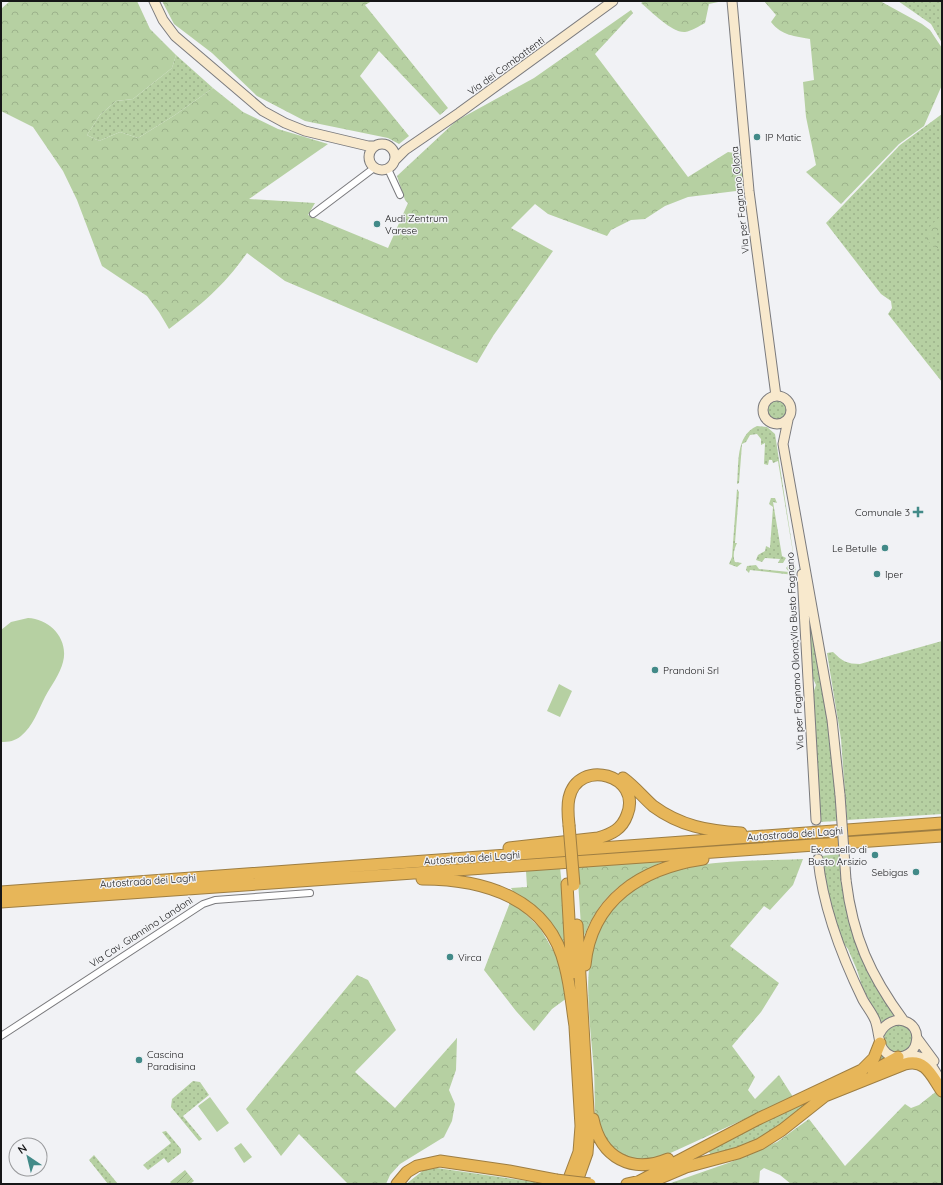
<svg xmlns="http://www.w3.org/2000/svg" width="943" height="1185" viewBox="0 0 943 1185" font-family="Quicksand,sans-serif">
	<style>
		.grass { fill: url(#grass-dots) }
		.forest { fill: url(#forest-crowns) }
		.garden { fill: url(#garden-furrows) }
		.pitch { fill: #b6d0a2 }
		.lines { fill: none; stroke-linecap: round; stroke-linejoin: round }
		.secondary-tunnel { stroke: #d0d1d4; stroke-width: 9; stroke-dasharray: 9 4.5; stroke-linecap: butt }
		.street-casing { stroke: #7a7a7d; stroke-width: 8 }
		.secondary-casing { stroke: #7a7a7d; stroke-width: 11 }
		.highway-casing { stroke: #9e7e42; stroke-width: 13 }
		.street { stroke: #fff; stroke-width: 6 }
		.secondary { stroke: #f8e9cd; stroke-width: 9 }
		.highway { stroke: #e7b659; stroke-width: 11 }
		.secondary-bridge-casing { stroke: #7a7a7d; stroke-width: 11; stroke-linecap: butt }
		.highway-bridge-casing { stroke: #9e7e42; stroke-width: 13; stroke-linecap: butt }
		.secondary-bridge { stroke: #f8e9cd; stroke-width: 9 }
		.highway-bridge { stroke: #e7b659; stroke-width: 11 }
		.poi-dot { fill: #428a88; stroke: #f1f2f5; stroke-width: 1.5 }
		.labels { text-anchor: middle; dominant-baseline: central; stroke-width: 3; stroke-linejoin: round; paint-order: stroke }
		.street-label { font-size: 10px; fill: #161617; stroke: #f1f2f5 }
		.poi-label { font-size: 10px; fill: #161617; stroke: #f1f2f5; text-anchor: start }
	</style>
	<defs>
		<pattern id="grass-dots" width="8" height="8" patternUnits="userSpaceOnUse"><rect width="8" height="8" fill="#b6d0a2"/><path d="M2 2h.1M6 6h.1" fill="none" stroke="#9cb28b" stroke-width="1.8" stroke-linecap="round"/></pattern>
		<pattern id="forest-crowns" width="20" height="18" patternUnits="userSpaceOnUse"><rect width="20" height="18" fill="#b6d0a2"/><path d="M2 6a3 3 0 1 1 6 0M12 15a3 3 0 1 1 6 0" fill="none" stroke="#9cb28b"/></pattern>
		<pattern id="garden-furrows" width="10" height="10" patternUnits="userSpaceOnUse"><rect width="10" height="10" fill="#b6d0a2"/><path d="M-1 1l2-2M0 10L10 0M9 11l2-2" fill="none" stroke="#9cb28b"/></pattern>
	</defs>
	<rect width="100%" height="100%" fill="#f1f2f5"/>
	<!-- grass -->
	<path class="grass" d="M898,1H942V43L931,24Z
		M176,55L213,88L175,115L138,138L120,132L99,141L87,135L100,115L116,101L133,99L172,68Z
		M942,114V382L888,314L892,308L891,301L881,294L826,223L900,145Z
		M767 410a10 10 0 1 1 20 0a10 10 0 1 1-20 0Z
		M757,426L767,427L775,434L796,571L794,575L750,570L749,573L746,570L747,566L756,565L759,569L789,572L786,568L794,559L778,461L773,463L772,460H769L768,465L764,464L765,443L761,445V439L757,434L750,435L746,442L742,444L739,483L737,484C739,464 735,436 757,426Z
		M737,489L739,492L735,543H737C735,547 732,555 735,562L742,563L737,567L729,564L732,557Z
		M771,498H775L777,503L773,502L782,556L786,558L783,563H778L780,559L765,558L762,562L756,560L758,555L765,551L766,546L770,548L773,507L769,504Z
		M807,597L833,748L837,821L819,822L811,699L816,685L809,670Z
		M942,641V814L847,820L841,739L827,653L833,652C842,661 847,664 860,664Z
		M840,854C843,894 848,931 866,968C874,984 885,999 894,1015L881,1022L863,989L857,970L848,949L841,940L838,927L836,926L823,877L821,856Z
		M884 1039a14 14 0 1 1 28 0a14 14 0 1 1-28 0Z
		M880,1053L886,1058L749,1145L711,1155L709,1152L710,1148L826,1091Z
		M193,1081L200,1082L209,1095L183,1116L202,1139L199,1141L171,1107L172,1099Z
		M166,1131L181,1149V1153L168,1163L164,1158L148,1170L143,1165L171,1143L162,1132Z
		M94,1155L118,1184H108L89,1160Z
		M437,1168L548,1184H406L425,1169Z"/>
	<!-- forest -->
	<path class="forest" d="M10,1H137L150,29L176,55L172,68L133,99L116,101L100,115L87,135L99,141L120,132L138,138L175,115L213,88L243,112L278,129L328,144L249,199L315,203L308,215L388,248L408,203L405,200L397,176L456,121L534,78L631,10L633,13L595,54L688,177L728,152L740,154L743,162L744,190L688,197L665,206L645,219L631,220L611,230L607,236L548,214L535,204L511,228L553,251L493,336L477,363L285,281L247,253C223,287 202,304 169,329L159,312L147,296L102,266L77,200L63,171L33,127L1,111V9Z
		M162,1H372L365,5L448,108L440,115L379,51L360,76L409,136L399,144L388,138L305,121L257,96L212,53L174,24Z
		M644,1H723L709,4L705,23C699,26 692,31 685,32C672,33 652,12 641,3Z
		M764,1H880L922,24L930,30L942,48V85L924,126L899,144L841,204L806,172L816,165L806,117L803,82L814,80L810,39C795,36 782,36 771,22L776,15Z
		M942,215V225L932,237L934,242L938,244V248H936L927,240C927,225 932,225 942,215Z
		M803,859L793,885L770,910L764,906L730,946L779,983L761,1012L732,1046L755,1077L748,1090L755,1099L779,1075L793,1097L653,1161C629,1162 622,1160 606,1142C604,1139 599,1136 598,1133C594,1124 595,1084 594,1072C590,1011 571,926 634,888C683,857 747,862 803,859Z
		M667,860C621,881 601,893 582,941L577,866L613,865Z
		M560,867L570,963L515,895L511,888L527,887L526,871Z
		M511,900L540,928L558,959L567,998L552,1009L534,1031L516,1011L484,970Z
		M357,975L368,980L396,1030L355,1072L395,1108L457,1038L456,1070L449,1090L455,1104L452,1121L444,1137L400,1164L390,1175L386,1184H348L299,1134L281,1156L246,1109Z
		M938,1090L942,1097V1184H791L780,1175L764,1168L760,1171L759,1184H668L731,1162L777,1142L809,1119L845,1166L905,1104L911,1108L919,1105Z"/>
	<!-- garden -->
	<path class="garden" d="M185,1170L194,1181L190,1184H172L170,1182Z"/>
	<!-- pitch -->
	<path class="pitch" d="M28,618C50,619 69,639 63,662C60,674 51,686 45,697C38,711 33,726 21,736C15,741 9,742 1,742V630L11,622Z
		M559,684L572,691L560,717L547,711Z
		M210,1097L229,1123L217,1132L198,1106Z
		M241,1143L252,1157L244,1163L234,1148Z"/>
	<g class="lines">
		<!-- secondary-tunnel -->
		<path class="secondary-tunnel" d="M816,820L818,859"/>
		<defs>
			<path id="street" d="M388,169L400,195
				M313,214L374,168
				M1,1036L203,904L215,900L310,893"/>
			<path id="secondary" d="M154,1L163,20L175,36L263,111L285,123L305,131L368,146H375
				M732,1L749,191L776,396
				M369 157a13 13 0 1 1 26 0a13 13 0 1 1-26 0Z
				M395,160L405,150L459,113L613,1
				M763 410a14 14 0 1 1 28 0a14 14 0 1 1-28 0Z
				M788,420L783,444L832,720L840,795
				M802,574L816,820
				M818,859C823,908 841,955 863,1000C867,1007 872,1013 875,1020C879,1030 878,1043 883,1049C887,1056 896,1059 904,1056C910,1054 915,1049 916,1043C922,1020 891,1011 880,1033
				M846,880C853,937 870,975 904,1021
				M917,1038L934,1061
				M908,1055C928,1056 931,1063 940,1080"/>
			<path id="highway" d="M623,778C634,786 643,797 653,806C680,826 708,831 741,833
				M509,848L598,838C612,834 622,829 627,815C643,775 578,757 569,798C567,807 568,816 569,825
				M422,879C484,879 549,898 565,966C571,988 572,1010 576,1032
				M567,884L572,973
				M1,892L942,823
				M1,902L942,836
				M585,965C591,900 642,868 703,859
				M873,1071L898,1057
				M593,1119C601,1158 632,1174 668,1159
				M638,1182L758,1119L862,1070L874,1058L880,1043
				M397,1184L407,1172L417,1166L440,1161L509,1171L556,1180
				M567,1184L579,1152L581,1126L575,1027
				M576,1184L587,1153L589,1127L577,925
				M627,1184L645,1180
				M646,1184L686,1167L738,1153L760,1144L782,1130L825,1096L905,1064C926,1058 932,1077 942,1091"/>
		</defs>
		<!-- street casing -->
		<use href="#street" class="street-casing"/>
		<!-- secondary casing -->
		<use href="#secondary" class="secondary-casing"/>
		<!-- highway casing -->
		<use href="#highway" class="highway-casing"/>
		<!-- street -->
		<use href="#street" class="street"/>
		<!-- secondary -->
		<use href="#secondary" class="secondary"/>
		<!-- highway -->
		<use href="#highway" class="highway"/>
		<defs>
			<path id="secondary-bridge" d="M840,795L846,880"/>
			<path id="highway-bridge" d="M569,825L574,885
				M556,1180L590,1184"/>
		</defs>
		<!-- secondary-bridge casing -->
		<use href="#secondary-bridge" class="secondary-bridge-casing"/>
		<!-- highway-bridge casing -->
		<use href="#highway-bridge" class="highway-bridge-casing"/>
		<!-- secondary-bridge -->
		<use href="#secondary-bridge" class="secondary-bridge"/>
		<!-- highway-bridge -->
		<use href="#highway-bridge" class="highway-bridge"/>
	</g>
	<!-- markers -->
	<g class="poi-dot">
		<circle cx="757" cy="137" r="4"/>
		<circle cx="377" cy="224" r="4"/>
		<path d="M916 506h4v4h4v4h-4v4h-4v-4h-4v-4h4z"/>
		<circle cx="885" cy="548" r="4"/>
		<circle cx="877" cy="574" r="4"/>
		<circle cx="655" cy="670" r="4"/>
		<circle cx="875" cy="855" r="4"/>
		<circle cx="916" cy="872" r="4"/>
		<circle cx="450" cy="957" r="4"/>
		<circle cx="139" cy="1060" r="4"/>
	</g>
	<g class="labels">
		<!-- street labels -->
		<g class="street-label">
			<text transform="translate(506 66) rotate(-36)">Via dei Combattenti</text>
			<text transform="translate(740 200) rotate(-96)">Via per Fagnano Olona</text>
			<text transform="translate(795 651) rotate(-93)">Via per Fagnano Olona;Via Busto Fagnano</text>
			<text transform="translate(795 834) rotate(-4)">Autostrada dei Laghi</text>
			<text transform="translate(472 858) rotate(-4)">Autostrada dei Laghi</text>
			<text transform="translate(148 881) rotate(-4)">Autostrada dei Laghi</text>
			<text transform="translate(141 932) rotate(-33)">Via Cav. Giannino Landoni</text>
		</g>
		<!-- poi labels -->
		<g class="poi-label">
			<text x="765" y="137">IP Matic</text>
			<text x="385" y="218">Audi Zentrum<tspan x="385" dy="12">Varese</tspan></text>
			<text x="910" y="512" text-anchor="end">Comunale 3</text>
			<text x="877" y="548" text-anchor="end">Le Betulle</text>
			<text x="885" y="574">Iper</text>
			<text x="663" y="670">Prandoni Srl</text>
			<text x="867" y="849" text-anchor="end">Ex casello di<tspan x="867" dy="12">Busto Arsizio</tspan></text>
			<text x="908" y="872" text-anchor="end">Sebigas</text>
			<text x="458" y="957">Virca</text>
			<text x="147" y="1054">Cascina<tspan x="147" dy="12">Paradisina</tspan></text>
		</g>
	</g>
	<!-- border -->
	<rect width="943" height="1185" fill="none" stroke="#161617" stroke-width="4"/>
	<!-- north arrow -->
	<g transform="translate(28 1157) rotate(325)"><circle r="19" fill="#f1f2f5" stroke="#999a9c"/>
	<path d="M0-3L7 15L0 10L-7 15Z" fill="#428a88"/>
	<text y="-6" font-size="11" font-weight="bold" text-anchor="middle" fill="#161617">N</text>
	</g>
</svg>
